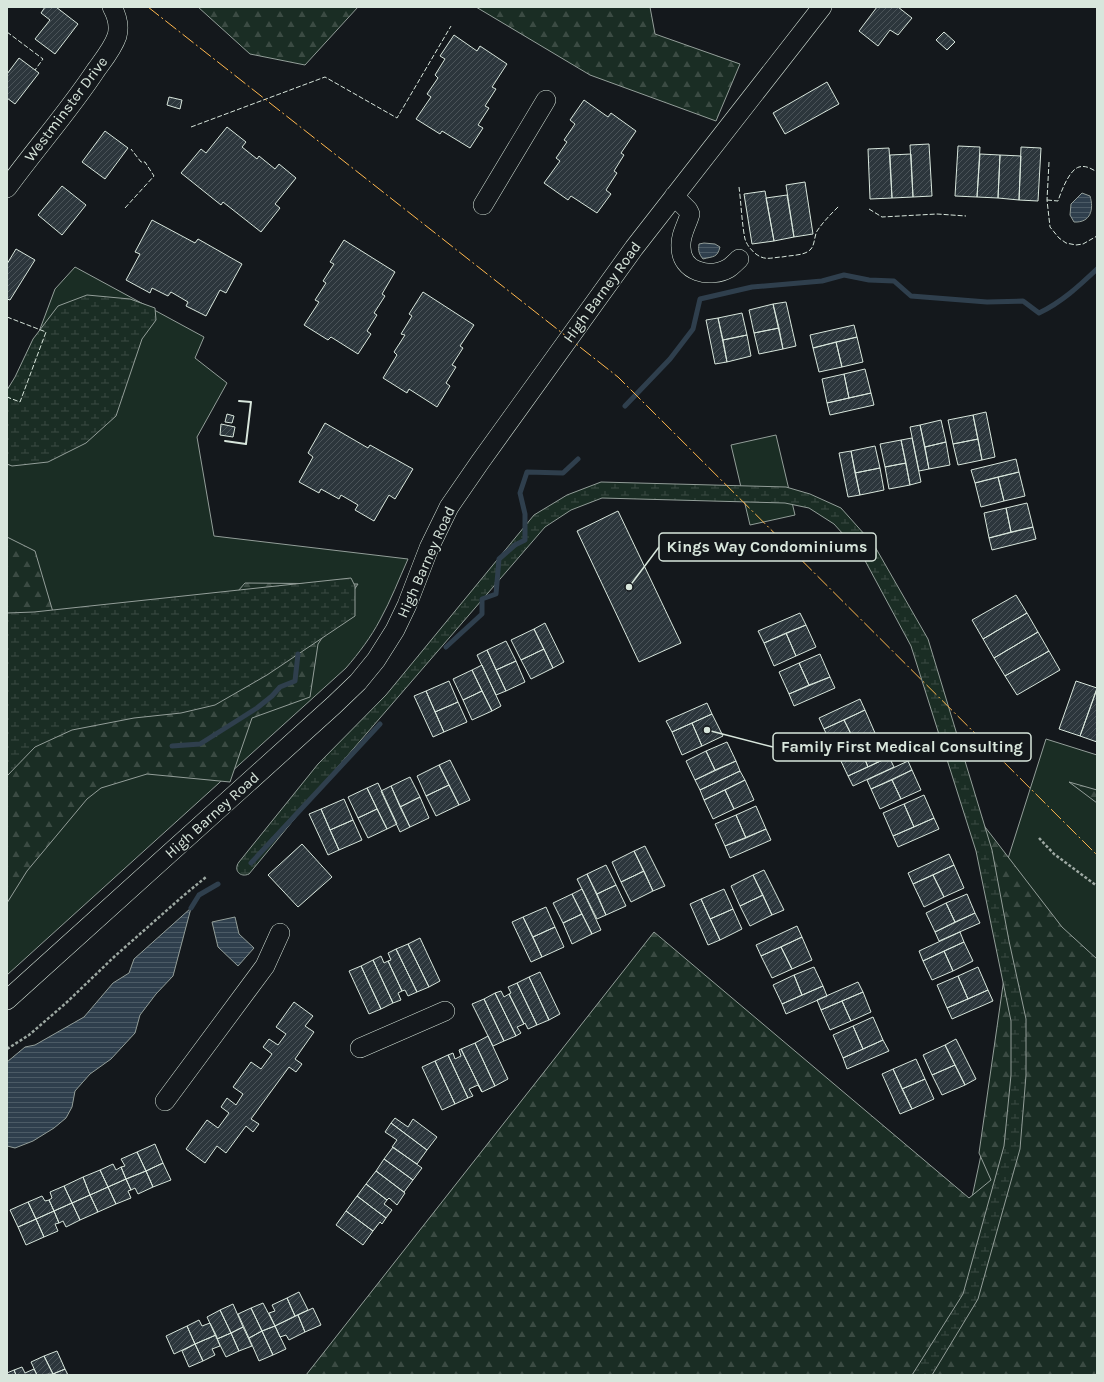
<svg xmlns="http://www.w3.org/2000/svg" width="1104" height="1382" viewBox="0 0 1104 1382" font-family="Karla,sans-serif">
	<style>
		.grass { fill: #1a2d24; stroke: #939e99 }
		.forest { fill: url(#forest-firs); stroke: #939e99 }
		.wetland { fill: url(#wetland-marsh); stroke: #939e99 }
		.water { fill: url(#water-rules); stroke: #939e99 }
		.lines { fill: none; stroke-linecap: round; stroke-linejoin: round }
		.stream { stroke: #2f3f4d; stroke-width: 5 }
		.building { fill: url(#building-hatch); stroke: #d8e6dc }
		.minor-casing { stroke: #d8e6dc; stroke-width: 20 }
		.path { stroke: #9da8a2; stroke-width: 2.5; stroke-dasharray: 3 2; stroke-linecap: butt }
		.minor { stroke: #14181c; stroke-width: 19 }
		.fence { stroke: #d8e6dc; stroke-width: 1; stroke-dasharray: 5 2; stroke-linecap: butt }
		.wall { stroke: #d8e6dc; stroke-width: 2 }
		.power { stroke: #ffb74d; stroke-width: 1; stroke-dasharray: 14 3 2 3; stroke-linecap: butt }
		.labels { text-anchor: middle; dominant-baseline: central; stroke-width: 3; stroke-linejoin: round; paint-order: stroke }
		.street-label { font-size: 15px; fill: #d8e6dc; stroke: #14181c }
		.leader { fill: none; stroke: #d8e6dc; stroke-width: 1.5 }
		.callout-dot { fill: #d8e6dc; stroke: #14181c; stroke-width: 1.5 }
		.callout { fill: #14181c; stroke: #d8e6dc; stroke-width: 1.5 }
		.callout-label { font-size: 16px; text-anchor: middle; font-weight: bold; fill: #d8e6dc }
	</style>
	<defs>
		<pattern id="forest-firs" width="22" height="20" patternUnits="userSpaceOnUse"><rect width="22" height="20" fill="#1a2d24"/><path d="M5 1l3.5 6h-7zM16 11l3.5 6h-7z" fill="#3b4b43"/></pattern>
		<pattern id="wetland-marsh" width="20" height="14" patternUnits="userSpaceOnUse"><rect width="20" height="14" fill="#1a2d24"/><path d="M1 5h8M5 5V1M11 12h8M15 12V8" fill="none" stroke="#3b4b43"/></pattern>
		<pattern id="water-rules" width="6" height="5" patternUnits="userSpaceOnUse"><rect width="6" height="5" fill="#2f3f4d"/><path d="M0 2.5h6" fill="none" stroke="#4c5b66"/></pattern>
		<pattern id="building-hatch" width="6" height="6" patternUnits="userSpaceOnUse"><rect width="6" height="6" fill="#2c363c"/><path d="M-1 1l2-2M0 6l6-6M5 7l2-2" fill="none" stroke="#4a5358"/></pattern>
	</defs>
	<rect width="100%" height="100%" fill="#14181c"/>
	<!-- grass -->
	<path class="grass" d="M75,267L204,337L195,358L227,383L197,437L214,536L408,559C399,579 391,600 380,620C371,637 359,653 346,668L7,975V417L55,289Z
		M776,435L795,515L750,525L731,445Z
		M1046,739L1097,755V1375H934L1015,996L999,887Z"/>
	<!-- forest -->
	<path class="forest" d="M198,7H358L305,65L250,54Z
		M476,7H650L655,34L740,64L716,121L590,75Z
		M7,537L35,551L58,629L211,622L245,583L358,584L318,644L310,697L252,718L230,782L147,774L101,788L87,799L27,871L7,903Z
		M1069,782L1097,790V803Z
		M972,810L1062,927L1097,959V1375H306L654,932L969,1198L991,1180L979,1153L1006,964Z"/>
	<!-- wetland -->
	<path class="wetland" d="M87,295L130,299L155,308L156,320L142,339L116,416L86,443L48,462L12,466L7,464V390L15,377L33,339L58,306Z
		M601,482L786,487L810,494L841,508L874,545L928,639L992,850L1009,941L1026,1019V1075L1020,1149L978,1299L932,1375H912L963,1294L1004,1146L1011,1075V1021L976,851L911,646L862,555L834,524L809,508L785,503L602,498L571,510L545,527L329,777L249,874C240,878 233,870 239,862L318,764L386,695L534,515L567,495Z
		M351,578L355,586V616L267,675L215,705L181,713L134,718L72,730L35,747L7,776V613L34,612Z"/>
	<!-- water -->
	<path class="water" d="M1082,193L1090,196C1094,209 1091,223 1074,222L1070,215L1071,204Z
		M704,243L715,244L720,247C717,258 714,256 703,259C699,254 698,251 699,244Z
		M191,908L173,976L156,994L140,1015L135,1033L111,1059L90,1074L75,1091L72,1107L66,1118L54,1128L33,1141L15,1148L7,1146V1062L25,1047L35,1045L84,1017L113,983L129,973L134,959Z
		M235,917L239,934L254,948L238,966L218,947L212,922Z"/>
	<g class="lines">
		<!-- stream -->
		<path class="stream" d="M625,406L670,359L693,329L700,299L752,287L822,281L844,275L869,280L894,281L911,296L987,302L1023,301L1039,313C1062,302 1079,286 1097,269
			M446,647L482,614V599L496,594L499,559L515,545L525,540V514L520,493L527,472L563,473L578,459
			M172,746L200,744L257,708L272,696L280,687L295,681L298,654
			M251,863L380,724
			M191,908L199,895L218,884"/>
	</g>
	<!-- building -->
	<path class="building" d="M45,7H56L78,24L55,54L35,39L50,20L41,13Z
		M877,7H898L912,18L898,35L890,30L878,46L859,31Z
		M944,32L955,42L947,50L936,40Z
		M454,35L477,51L480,46L507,64L492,87L496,89L485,106L489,108L478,125L483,128L470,148L442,131L440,134L416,119L431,97L427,94L438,78L435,75L445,59L440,56Z
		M19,58L39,73L15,104L7,98V74Z
		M827,82L839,104L785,134L773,113Z
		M169,97L182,100L180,109L167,105Z
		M584,100L608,117L611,113L636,131L621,153L624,155L614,171L617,173L606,190L611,194L597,213L571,196L568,200L544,183L560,161L556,158L567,142L564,140L575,124L570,120Z
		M227,127L246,142L242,147L257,159L259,156L275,169L279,164L296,178L275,204L280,208L261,232L223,202L221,205L181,173L201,149L206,153Z
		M105,131L128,148L105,179L82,162Z
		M929,144L932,196L913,197L910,145Z
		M958,146L980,147L977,197L955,196Z
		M1021,147L1041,148L1038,201L1019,200Z
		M889,148L892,198L870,199L868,149Z
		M911,154L913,197L892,198L890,155Z
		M980,154L1000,155L998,198L977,197Z
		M1000,155L1021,156L1019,200L998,198Z
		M805,182L813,234L794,237L786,185Z
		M62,186L86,205L62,235L38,215Z
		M765,191L774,241L752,244L744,194Z
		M787,195L794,237L774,241L766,198Z
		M152,220L195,243L198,239L242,264L226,293L220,290L206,316L186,306L188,302L171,292L168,296L152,288L150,293L126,280L140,254L135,252Z
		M344,240L395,272L382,294L385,296L374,313L377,315L367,331L371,334L358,354L331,337L328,340L304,325L319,302L315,300L326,283L323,281L334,264L330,262Z
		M16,249L35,260L10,300L7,299V264Z
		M423,292L474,325L460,346L463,348L452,365L456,367L446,383L450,386L437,407L409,389L407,393L383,378L397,355L394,352L405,335L401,334L412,316L409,314Z
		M786,302L796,346L783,349L773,304Z
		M773,304L779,328L754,333L749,310Z
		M742,313L747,335L723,340L718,318Z
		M718,318L727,362L715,364L706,320Z
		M854,325L857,337L813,348L810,335Z
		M779,328L783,349L759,354L754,333Z
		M747,335L751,356L727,362L723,340Z
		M857,337L863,362L842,367L836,342Z
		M836,342L842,367L819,372L813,348Z
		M865,369L871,393L849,398L844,374Z
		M844,374L849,398L827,403L822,379Z
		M871,393L874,405L830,415L827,403Z
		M986,412L995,457L982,460L973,415Z
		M227,414L234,416L232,423L225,422Z
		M973,415L978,439L953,444L948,420Z
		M941,420L946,442L925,447L920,425Z
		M325,423L368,448L370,445L413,469L395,499L389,495L374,521L355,510L358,505L341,495L339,499L321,489L319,493L299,482L313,457L308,453Z
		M221,424L235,427L233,437L220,435Z
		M920,425L929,469L919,471L910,427Z
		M912,438L921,482L910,485L901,440Z
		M978,439L982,460L958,465L953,444Z
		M901,440L906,463L885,467L880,444Z
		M946,442L950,465L929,469L925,447Z
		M875,446L880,468L855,473L851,451Z
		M851,451L860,495L848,497L839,453Z
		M1016,459L1019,472L975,483L971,470Z
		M906,463L910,485L889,489L885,467Z
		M880,468L884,490L860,495L855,473Z
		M1019,472L1025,496L1004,501L998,477Z
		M998,477L1004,501L981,507L975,483Z
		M1027,503L1033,527L1011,532L1006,508Z
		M1006,508L1011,532L989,538L984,513Z
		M618,511L681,643L639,662L577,531Z
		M1033,527L1036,539L992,550L989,538Z
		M1016,595L1027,613L983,639L972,620Z
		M800,613L806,625L764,643L758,631Z
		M1027,613L1038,632L994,658L983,639Z
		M545,623L564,662L553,668L534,629Z
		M806,625L816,647L796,656L786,633Z
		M534,629L544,649L521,660L511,640Z
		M1038,632L1049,651L1005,676L994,658Z
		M786,633L796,656L774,666L764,643Z
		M506,641L516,661L496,670L487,650Z
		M544,649L553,668L531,679L521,660Z
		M487,650L506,691L496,695L477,655Z
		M1049,651L1060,670L1017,695L1005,676Z
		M820,654L830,677L809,685L799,663Z
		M516,661L525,682L506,691L496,670Z
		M799,663L809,685L789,694L779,672Z
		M482,665L501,706L492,711L472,670Z
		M472,670L482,691L463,700L453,679Z
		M830,677L835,688L794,706L789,694Z
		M449,681L458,702L435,712L426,691Z
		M1076,681L1097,688L1080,736L1059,729Z
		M1097,689V742L1080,736Z
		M426,691L444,732L433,737L414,696Z
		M482,691L492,711L472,720L463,700Z
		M860,699L865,710L824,729L819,718Z
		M458,702L467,722L444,732L435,712Z
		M707,703L712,714L672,732L666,721Z
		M865,710L875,733L855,742L844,720Z
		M712,714L723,736L702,746L692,723Z
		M844,720L855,742L835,752L824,729Z
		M692,723L702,746L682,755L672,732Z
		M880,738L889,757L868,767L860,747Z
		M727,742L736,761L715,770L706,751Z
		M860,747L868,767L848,776L839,757Z
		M706,751L715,770L695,780L686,761Z
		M889,757L894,767L853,786L848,776Z
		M450,760L470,800L459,805L439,765Z
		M736,761L740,771L700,790L695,780Z
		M908,761L912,770L871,789L867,780Z
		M439,765L449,785L426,796L417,776Z
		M912,770L921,790L901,799L892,780Z
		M740,771L745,780L704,800L700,790Z
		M410,777L420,797L400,807L391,786Z
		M745,780L754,800L734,809L725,790Z
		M892,780L901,799L880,809L871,789Z
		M378,783L397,824L387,829L367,788Z
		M449,785L459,805L436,816L426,796Z
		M391,786L410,827L400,832L381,791Z
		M367,788L377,809L358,818L348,797Z
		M725,790L734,809L713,819L704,800Z
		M924,795L934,818L914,827L904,804Z
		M420,797L429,818L410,827L400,807Z
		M344,799L353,820L330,830L321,809Z
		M904,804L914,827L893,836L883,813Z
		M756,806L766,829L746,838L736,815Z
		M321,809L339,850L328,855L309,814Z
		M377,809L387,829L368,838L358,818Z
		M736,815L746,838L725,846L715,824Z
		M934,818L939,829L898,847L893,836Z
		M353,820L362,840L339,850L330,830Z
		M766,829L771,840L730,858L725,846Z
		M302,844L332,877L298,907L268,875Z
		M645,846L665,886L653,891L634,851Z
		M634,851L644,871L621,882L612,862Z
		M949,854L954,865L913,884L908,873Z
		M606,865L616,885L597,894L587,874Z
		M954,865L964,888L944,897L933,875Z
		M764,870L784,910L772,915L753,875Z
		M644,871L653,891L631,902L621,882Z
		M587,874L606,915L597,919L577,879Z
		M753,875L763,895L740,906L731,886Z
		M933,875L944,897L924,907L913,884Z
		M616,885L626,906L606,915L597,894Z
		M582,889L601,930L592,934L572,894Z
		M724,889L733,909L710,919L701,899Z
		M572,894L582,914L563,923L553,903Z
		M967,894L975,913L955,922L946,903Z
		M763,895L772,915L750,926L740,906Z
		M701,899L720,940L708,945L690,904Z
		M946,903L955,922L935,932L926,913Z
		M546,907L555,927L533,937L523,917Z
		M733,909L742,929L720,940L710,919Z
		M975,913L980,923L939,941L935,932Z
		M582,914L592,934L572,944L563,923Z
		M523,917L542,957L531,962L512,922Z
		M797,926L802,937L761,956L756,945Z
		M555,927L564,947L542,957L533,937Z
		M960,932L964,942L923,961L919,951Z
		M802,937L812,960L792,969L781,947Z
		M420,938L440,981L429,987L408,944Z
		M964,942L973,961L953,971L944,951Z
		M408,944L429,987L417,992L396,949Z
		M781,947L792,969L772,978L761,956Z
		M396,949L417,992L408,996L405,990L402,991L388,961L391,960L388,953Z
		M944,951L953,971L932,980L923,961Z
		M381,956L384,963L388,961L402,991L398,993L401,1000L393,1003L373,960Z
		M373,960L393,1003L381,1009L361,966Z
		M361,966L381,1009L369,1014L349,971Z
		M814,967L823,986L802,995L794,975Z
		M978,967L988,990L968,999L958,976Z
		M540,972L560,1014L549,1020L529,977Z
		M794,975L802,995L782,1004L773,985Z
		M958,976L968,999L947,1008L937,985Z
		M529,977L549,1020L537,1025L517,983Z
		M858,982L863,992L821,1010L817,1000Z
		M517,983L537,1025L528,1029L525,1023L524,1024L509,994L511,993L508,987Z
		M823,986L827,996L786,1014L782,1004Z
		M988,990L993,1001L952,1019L947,1008Z
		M501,991L504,997L509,994L524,1024L517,1027L521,1033L516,1036L495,993Z
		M863,992L871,1012L851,1021L842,1001Z
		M495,993L516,1036L504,1041L484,999Z
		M484,999L504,1041L493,1046L472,1004Z
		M842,1001L851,1021L830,1030L821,1010Z
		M294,1002L313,1016L305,1026L314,1032L295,1059L302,1064L296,1072L289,1067L251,1119L259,1124L253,1132L246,1126L226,1153L217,1146L205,1163L186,1149L207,1120L218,1128L229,1113L221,1107L227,1098L236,1105L243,1094L233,1087L251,1062L261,1069L272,1054L263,1047L269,1039L278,1045L286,1034L276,1027Z
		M873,1017L883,1040L863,1049L853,1026Z
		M853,1026L863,1049L843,1058L833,1035Z
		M488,1036L508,1079L495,1086L475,1043Z
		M956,1039L976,1079L965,1085L945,1045Z
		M883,1040L889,1051L847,1069L843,1058Z
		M475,1043L495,1086L482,1092L461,1049Z
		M945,1045L955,1065L932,1075L923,1055Z
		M461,1049L482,1092L478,1085L469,1089L473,1096L468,1098L448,1055L453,1053L455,1059L461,1056L459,1050Z
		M448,1055L468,1098L455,1104L435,1061Z
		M916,1059L925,1079L902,1089L893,1069Z
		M435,1061L455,1104L442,1110L422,1067Z
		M955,1065L965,1085L942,1095L932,1075Z
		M893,1069L912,1109L900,1114L882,1074Z
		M925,1079L934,1099L912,1109L902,1089Z
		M395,1118L408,1127L413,1119L437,1137L427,1150L391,1123Z
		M391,1123L427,1150L417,1164L392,1147L397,1140L385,1132Z
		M155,1144L163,1163L146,1171L137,1152Z
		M393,1147L422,1168L413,1180L384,1159Z
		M137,1152L146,1171L126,1179L121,1167L125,1166L121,1159Z
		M384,1159L413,1180L404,1192L376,1171Z
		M163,1163L171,1180L153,1187L146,1171Z
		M113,1164L116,1170L121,1167L126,1179L108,1187L100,1170Z
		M100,1170L108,1187L90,1195L83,1177Z
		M146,1171L153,1187L138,1194L135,1188L131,1190L126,1179Z
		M376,1171L405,1193L397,1205L389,1198L387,1200L366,1184Z
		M83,1177L90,1195L72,1203L64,1186Z
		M126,1179L131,1190L128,1191L131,1198L116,1204L108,1187Z
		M366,1184L387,1200L384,1204L392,1210L386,1218L357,1196Z
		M64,1186L72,1203L54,1211L49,1200L52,1198L50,1192Z
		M108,1187L116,1204L98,1212L90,1195Z
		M90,1195L98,1212L80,1220L72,1203Z
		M42,1196L45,1201L49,1200L54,1211L36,1219L28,1202Z
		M357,1196L386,1218L382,1224L380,1222L373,1231L346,1211Z
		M28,1202L36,1219L18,1227L10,1210Z
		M72,1203L80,1220L66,1227L63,1221L59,1223L54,1211Z
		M54,1211L59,1223L55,1224L58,1231L44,1237L36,1219Z
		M346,1211L373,1231L363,1245L336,1225Z
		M36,1219L44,1237L26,1245L18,1227Z
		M299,1292L308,1310L295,1316L287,1298Z
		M287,1298L295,1316L275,1326L269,1313L275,1311L272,1305Z
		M263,1303L275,1326L262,1331L251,1308Z
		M233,1304L243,1327L231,1333L220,1310Z
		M251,1308L262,1331L249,1338L238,1314Z
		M313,1308L321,1325L305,1332L298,1315Z
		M220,1310L231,1333L217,1339L207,1317Z
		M298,1315L305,1332L289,1340L286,1335L280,1337L275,1326Z
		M199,1320L202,1326L210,1323L216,1335L195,1344L187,1326Z
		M187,1326L195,1344L174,1354L166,1336Z
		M275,1326L286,1349L273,1355L262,1331Z
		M243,1327L252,1346L239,1351L231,1333Z
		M262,1331L273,1355L259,1361L249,1338Z
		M231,1333L239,1351L226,1357L217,1339Z
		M216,1335L220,1346L212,1349L215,1355L203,1361L195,1344Z
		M195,1344L203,1361L189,1367L182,1351Z
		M57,1351L65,1369L53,1374L44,1356Z
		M44,1356L53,1374L37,1375L31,1362Z
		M22,1367L25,1373L34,1369L37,1375H16L14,1370Z
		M65,1369L68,1375H53V1374Z
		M14,1370L16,1375H7V1373Z"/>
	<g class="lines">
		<defs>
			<path id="minor" d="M7,188C36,148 69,111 96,70C104,59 113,48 117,36C120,25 117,16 112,7
				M674,196L688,210L690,214C687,225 680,235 681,247C681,272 710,279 729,268C733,265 736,262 739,259
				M483,205L546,100
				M7,1000L334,705L358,682L376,660L395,630L407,605L429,548L449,507L480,462L634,248L822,7
				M360,1048L445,1011
				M165,1101L265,966L280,933"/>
		</defs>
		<!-- minor casing -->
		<use href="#minor" class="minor-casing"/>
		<!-- path -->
		<path class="path" d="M1039,838L1054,854L1097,886
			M7,1049L29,1035L66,1003L115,956L183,896L206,877"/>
		<!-- minor -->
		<use href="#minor" class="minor"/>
		<!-- fence -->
		<path class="fence" d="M7,9L9,7
			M7,32L43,59L35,70
			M191,127L325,77L397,118L451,26
			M1049,162L1047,200L1050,227L1059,238L1066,243L1076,245L1083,244L1097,236
			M739,187C741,202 742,225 745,239C747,246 754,254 761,257C768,260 775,257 782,257C791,255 805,256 811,249C815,244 814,237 817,231C823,222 831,214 839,206
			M1047,200L1058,201C1061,192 1069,170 1079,167C1086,165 1092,169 1097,172
			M125,208L154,176L145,162H141L131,149
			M869,209L882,217L937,214L966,216
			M7,317L46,332L20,402L7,397"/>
		<!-- wall -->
		<path class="wall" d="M225,441L246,444L251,402L239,401"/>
		<!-- power -->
		<path class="power" d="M148,7L618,377L1097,855"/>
	</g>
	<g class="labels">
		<!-- street labels -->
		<g class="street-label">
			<text transform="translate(66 109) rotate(-53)">Westminster Drive</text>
			<text transform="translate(602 292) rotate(-54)">High Barney Road</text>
			<text transform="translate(426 562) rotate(-66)">High Barney Road</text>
			<text transform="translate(212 815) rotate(-42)">High Barney Road</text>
		</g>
	</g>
	<!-- callouts -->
	<path class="leader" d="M629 587L659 547M707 730L773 747"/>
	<g class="callout-dot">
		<circle cx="629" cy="587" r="4"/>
		<circle cx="707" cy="730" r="4"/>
	</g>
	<g class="callout">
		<rect x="659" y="533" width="217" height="28" rx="4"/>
		<rect x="773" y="733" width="258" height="28" rx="4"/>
	</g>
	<g class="callout-label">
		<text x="767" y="552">Kings Way Condominiums</text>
		<text x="902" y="752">Family First Medical Consulting</text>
	</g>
	<!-- border -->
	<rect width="1104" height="1382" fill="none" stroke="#d8e6dc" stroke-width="16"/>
</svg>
